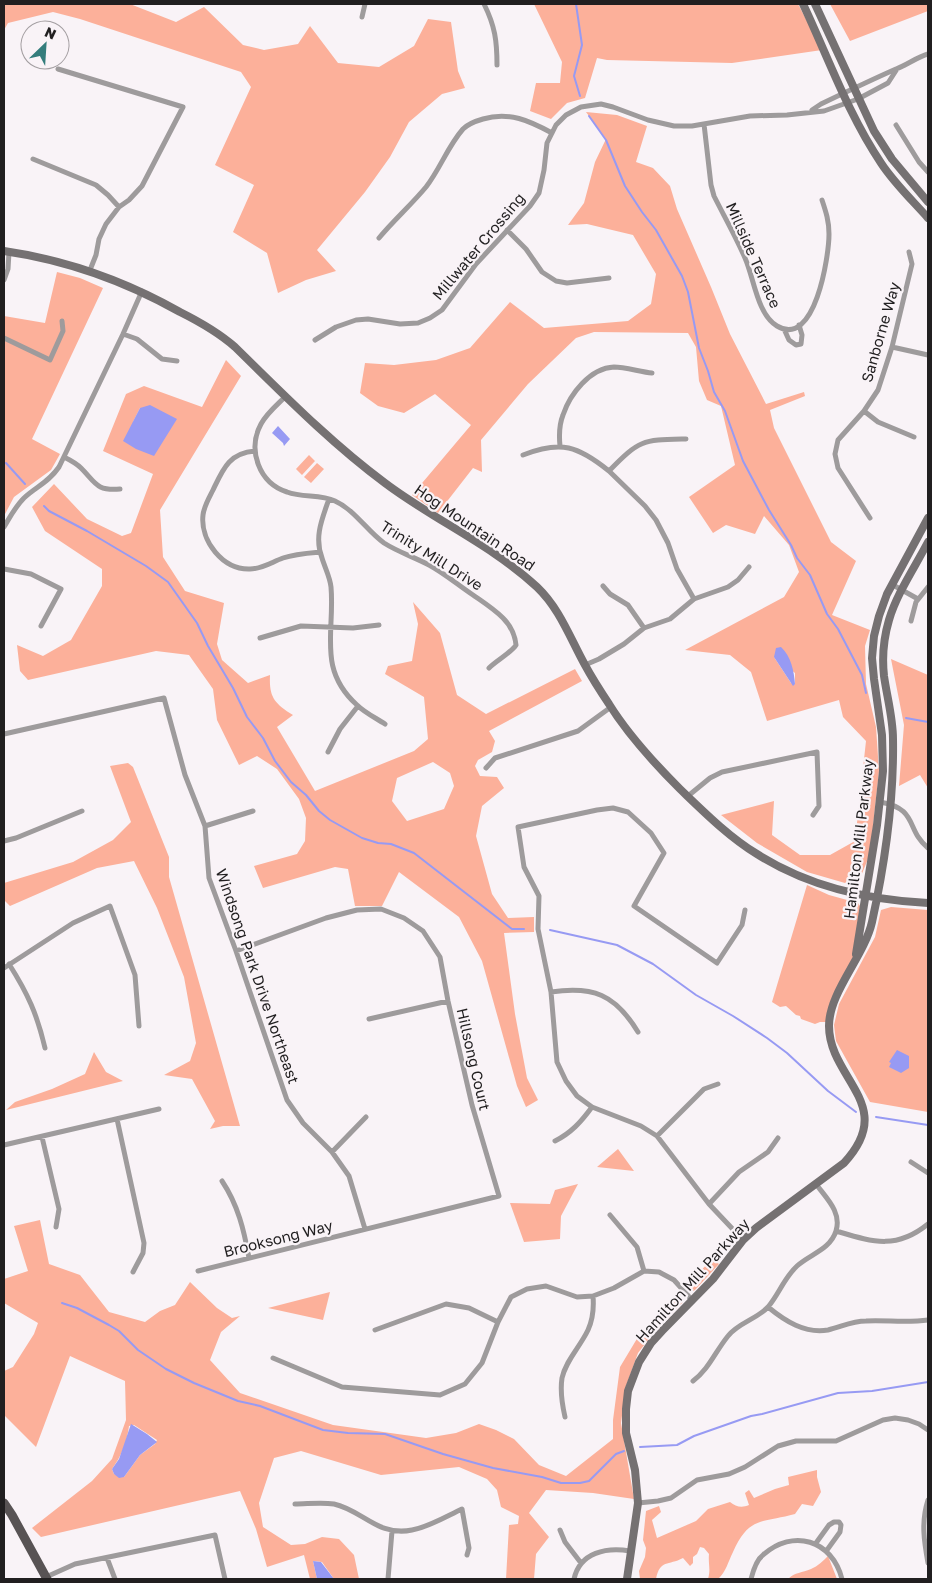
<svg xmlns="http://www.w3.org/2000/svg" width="932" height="1583" viewBox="0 0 932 1583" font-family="'Golos Text',sans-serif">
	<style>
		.green { fill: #fcb09a; fill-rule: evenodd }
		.water { fill: #979af3 }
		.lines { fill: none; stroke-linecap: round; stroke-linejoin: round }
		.stream { stroke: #979af3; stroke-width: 2 }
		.street { stroke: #9e9b9c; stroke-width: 5 }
		.secondary { stroke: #757172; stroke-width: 8 }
		.primary { stroke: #585354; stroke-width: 9 }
		.labels { text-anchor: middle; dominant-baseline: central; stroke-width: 4.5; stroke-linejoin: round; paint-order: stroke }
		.street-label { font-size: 15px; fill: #211f20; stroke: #f9f3f7 }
	</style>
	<rect width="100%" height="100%" fill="#f9f3f7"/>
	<!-- green -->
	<path class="green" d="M4,4H130L176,22L204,7L243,45L264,50L298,44L310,26L338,63L379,67L414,46L428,19L451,22L458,71L465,88L442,94L409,122L390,157L365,192L317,250L336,271L306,280L278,293L267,253L233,232L254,185L215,165L251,87L241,72L80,19L53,12L8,23L4,30Z
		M534,4H693L695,5L798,4L822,50L732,63L607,60L597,58L585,98L567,103L551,119L530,111L536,83H560L562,62Z
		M830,4H928V11L850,41Z
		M586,112L617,115L647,126L636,162L653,168L670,186L677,209L711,287L730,334L766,404L804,392L805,396L770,410L774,428L831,542L856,561L832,615L870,630L865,646L866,684L876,727L879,771L870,854L861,876L845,883L807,872L757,843L721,815L774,801L772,835L800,855H830L855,841L866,741L843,717L839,700L767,721L751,672L730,655L685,650L784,597L799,572L789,545L764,516L755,534L726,525L713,533L689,497L735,465L721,406L707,400L699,381L696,347L688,333L594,332L576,338L528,384L481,440L482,472L473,468L438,513L412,495L471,425L435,394L404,413L378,406L360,393L365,363L394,365L436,360L470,348L510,302L544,328L628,321L651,304L656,274L633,235L587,224L568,225L584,203L595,162L606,139ZM774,657L795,673V684L791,683Z
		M57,272L80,278L103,288L32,439L60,454L51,470L14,497L4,516V316L45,323Z
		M226,360L241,376L160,510L163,557L185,591L224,603L217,644L222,660L248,683L270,675C269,697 274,703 293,715L277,727L315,791L414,751L428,739L424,697L385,674L388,666L412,661L418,624L413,602L440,633L457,695L486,714L575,669L582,681L489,731L495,741L492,752L478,760L475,766L480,776L497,777L504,788L482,806L476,836L492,894L508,918L534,917V932L504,933L515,1014L527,1078L538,1100L526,1107L517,1086L482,961L459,917L399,872L382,906H355L348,869L335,867L263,888L254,866L297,854L305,841L306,818L299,799L277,769L257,756L239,765L217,720L213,689L189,655L156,651L28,680L20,671L17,645L43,656L71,640L102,586V569L45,531L32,507L54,484L87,519L122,536L131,533L153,474L103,451L126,394L144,386L202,407ZM140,408L154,456L133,422ZM433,762L450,773L454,786L444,809L407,821L392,801L397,778Z
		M309,455L315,461L302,475L296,469Z
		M317,463L324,469L311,483L304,477Z
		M891,659L928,675V788L920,775L899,786L904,725Z
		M128,763L133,767L169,857V877L240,1126H223L210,1129L215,1121L192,1079L164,1075L190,1061L196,1043L184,977L157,908L134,861L97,868L10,906L4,900V883L73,862L113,840L131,822L110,766Z
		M807,885L829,895L858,903L862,909L856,950L826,1022H820L815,1024L801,1019L800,1016L796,1015L786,1006L780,1007L772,1002Z
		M891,907L928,910V1112L870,1102L836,1041L834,1025L839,1004L875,937L881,910Z
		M94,1052L106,1072L123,1081L6,1110L15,1102L52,1089L85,1074Z
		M618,1149L634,1171L597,1167Z
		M578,1184L561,1216L560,1239L524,1242L510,1203L550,1204L555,1190Z
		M40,1220L49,1264L80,1275L109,1312L145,1322L160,1311L175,1305L190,1282L217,1308L232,1318L240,1316L221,1332L210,1360L240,1393L333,1425L426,1438L456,1433L479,1424L496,1430L514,1439L539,1465L566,1476L613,1439V1420L620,1367L638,1337L677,1296H679L683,1302L655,1331L638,1353L626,1386L621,1423L634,1499L593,1493L546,1490L529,1513L549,1537L536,1554L534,1579H506L509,1525L518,1524L519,1516L501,1507L497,1490L487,1479L459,1467L381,1475L301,1451L274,1458L259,1503L263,1527L291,1545L305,1544L322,1537L339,1539L354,1555L359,1579H334L322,1562L313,1561L317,1579H310L304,1555L267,1567L256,1529L240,1491L41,1537L32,1528L92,1481L112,1459L126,1420L125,1381L70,1356L36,1447L4,1415V1371L13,1367L34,1334L38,1323L4,1303V1279L28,1271L14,1226ZM134,1425L157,1440L155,1444L140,1455L124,1477L114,1474L112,1469C121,1457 127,1442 129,1426Z
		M712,1259L719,1264L695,1290L693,1291L686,1286Z
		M330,1292L323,1320L268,1308Z
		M817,1470V1477L821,1492L813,1506L802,1504L795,1514C762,1523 749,1516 733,1552C728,1562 726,1572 718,1579H708C711,1569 708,1564 709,1554L704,1548L700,1547L697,1554L693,1557V1563L690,1566L683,1558C668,1566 660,1559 656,1579H640L639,1571L645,1557L646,1548L643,1540L646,1511L659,1506L661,1512L652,1520L657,1538L696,1521L708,1509L730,1502C736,1507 742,1508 749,1505L745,1493L749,1490L754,1498L775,1489L789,1485L788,1477Z
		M828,1556L837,1579H788C795,1572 802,1573 811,1569C818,1566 823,1561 828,1556Z"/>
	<!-- water -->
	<path class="water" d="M150,405L177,419L154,456L136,449L123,441L140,408Z
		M278,426L290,439L284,446L283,443L272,433Z
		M781,647C791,656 794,671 795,684L793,686L774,657L776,648Z
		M897,1050L909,1056V1068L901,1073L889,1067L891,1063L889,1062Z
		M131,1424L147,1434L157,1442L140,1455L124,1477L119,1478L114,1474L112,1469L119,1459Z
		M313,1561L321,1562L334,1579H317Z"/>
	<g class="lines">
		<!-- stream -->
		<path class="stream" d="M576,4L582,45L574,76L580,96
			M589,116L606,140L625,186L642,212L656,230L682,276L688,292L699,348L708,371L714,392L725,411L743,461L769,510L791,545L797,558L810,575L827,614L838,629L862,675L866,693
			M6,463L25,484
			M44,506L49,511L87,531L146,566L168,582L197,623L208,646L233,688L247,717L263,738L275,761L291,782L306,795L319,811L330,820L362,838L378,843L391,844L414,853L512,929H524
			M906,718L928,722
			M550,930L617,945L653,964L696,995L733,1016L767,1038L787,1053L828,1091L856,1112
			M876,1117L928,1125
			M62,1303L77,1308L109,1325L119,1331L138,1350L166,1369L194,1383L238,1401L260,1406L323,1430L348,1433L385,1434L443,1454L493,1468L542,1477L561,1483H580L589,1481L616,1454L624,1451
			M640,1447L677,1445L694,1436L751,1416L762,1414L838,1393L872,1391L928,1382"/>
		<!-- street -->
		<path class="street" d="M484,4C495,26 497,41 497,65
			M362,17L365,4
			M58,69L183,107L142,186L129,200L119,207L106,224L99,239L96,255L90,270
			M812,110L821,104C846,92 871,80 896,69C907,65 917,57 928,54
			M704,124L711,185L714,196C724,216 736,237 745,258C754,278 757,314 777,326C815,349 829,256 829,234C829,221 826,212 822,200
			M896,125L919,162L928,172
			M33,159L96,185L108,195L119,207
			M507,230L526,249L542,272L556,281L567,283L609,278
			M379,238C393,221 412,204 426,187C440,169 448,146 463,129C468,124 476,121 483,119C509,111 530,121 552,133
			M4,280L8,269L9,252
			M784,329L789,340L796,345L801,344L802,335L799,325
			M123,334L137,339L162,359L177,361
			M4,338L50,360L63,331L62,321
			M315,340L336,327L356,320L368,319L400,324L418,323L430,318L442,310L476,264L530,206L539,193L544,170L547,143L556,125L566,115L581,107L601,104L613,107L648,120L674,126H692L750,116L787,115L824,111L858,99L888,83L897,69
			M892,347L928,355
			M286,396C277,405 267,413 261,424C247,450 259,483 287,492C303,498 320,494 335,501C355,510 367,531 384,543C398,552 414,557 429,565C444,573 458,585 473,595C483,602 494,609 503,618C510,625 515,635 516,645C512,652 496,661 489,668
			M864,411L878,422L914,437
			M686,439C643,440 640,439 609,471L645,506L656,520L668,543L677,569L694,599
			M560,446C559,436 559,425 563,415C570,394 590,368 614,367C625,367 641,372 652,373
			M255,451C229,453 223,469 213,490C209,498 204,506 203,515C200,541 223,570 250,569C262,569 272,562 283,558C294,554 308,553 320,552
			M523,455C561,440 578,446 609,471
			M64,457C70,460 76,463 81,468C96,483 96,491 120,489
			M329,499C322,519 314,537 322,558C325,568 330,577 331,587C335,632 317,669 357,705C365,713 376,718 385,724
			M870,518L838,468L835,454L838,440L864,411L878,390L892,347L912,264L909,252
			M4,527C10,517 15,507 24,498C37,486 48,483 59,467L123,334L142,291
			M4,569L31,574L61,589L41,626
			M893,585L918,599
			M603,586L610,594L628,605L644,628
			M911,621L916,602L928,587
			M260,638L301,626L353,628L379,625
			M585,665L599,659L624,644L644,628L670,619L694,599L728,587L738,580L749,567
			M4,734L164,698L185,775L205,826L209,878L236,951L287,1100L303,1123L332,1152L349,1176L365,1229
			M328,752L340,729L358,706
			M486,768L495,758L578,731L611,707
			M688,796L710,778L722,772L817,752L819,806L813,815
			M880,802C919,809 905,829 928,848
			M205,826L253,811
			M4,841L16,838L82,811
			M9,964C28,994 37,1014 45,1048
			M4,968L73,923L110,906L135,975L139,1026
			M551,992C593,986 615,994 638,1032
			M369,1019L448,1001
			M117,1119L144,1243L143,1253L133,1272
			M657,1136L704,1089L718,1084
			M42,1137L59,1209L56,1227
			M555,1141C571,1133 581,1122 592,1107
			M4,1145L159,1109
			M332,1152L366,1117
			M911,1162L928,1173
			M222,1181C238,1205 244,1230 249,1258
			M709,1204L739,1172L768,1152L778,1138
			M610,1215L637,1247L644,1271
			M836,1231C873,1242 896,1250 928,1224
			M743,1240L709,1204L657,1136L641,1126L592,1107L577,1096L566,1081L557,1062L551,992L538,929L539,896L524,867L518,827L597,810L613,808L628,812L651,833L664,853L634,906L717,963L742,925L745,910
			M198,1271L499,1196L472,1105L448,1001L440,957L423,931L404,918L381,909L357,910L326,918L236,951
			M768,1307C785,1321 805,1334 828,1330C841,1327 852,1321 866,1321C887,1320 907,1323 928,1320
			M375,1330L446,1304L469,1308L498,1322
			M273,1358L342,1387L440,1395L465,1384L482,1363L498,1322L511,1297L527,1289L546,1286L577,1297L593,1296L614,1288L644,1271L659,1272L674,1280L692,1300
			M693,1381C709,1369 715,1352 728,1336C738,1323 757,1319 768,1307C779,1294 784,1278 797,1266C810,1254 830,1250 836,1231C842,1212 826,1198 816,1184
			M565,1417C562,1404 560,1391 562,1378C566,1360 580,1347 588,1330C593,1319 594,1308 593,1296
			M928,1500C921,1522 924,1541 928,1563
			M638,1503L658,1501L671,1498L697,1480L729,1474L745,1467L778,1446L796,1441H836L883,1420L895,1418L908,1420L919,1424L928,1430
			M295,1504C307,1504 321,1502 334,1504C362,1510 378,1537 412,1530C429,1527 447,1516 462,1509L469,1548L467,1555
			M560,1530L565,1542L581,1563
			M816,1543L829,1525L834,1522H839L841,1525L840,1532L827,1550
			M107,1558L115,1579
			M46,1577L75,1564L215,1535L225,1579
			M388,1579L392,1531
			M574,1579C580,1552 607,1547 630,1551
			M751,1579C753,1571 756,1560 763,1555C793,1528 832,1540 842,1579"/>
		<!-- secondary -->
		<path class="secondary" d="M803,4C828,57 848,114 881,163C894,183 912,200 928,218
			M815,4L874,131L892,159L928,202
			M4,251C66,260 125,281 180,312C200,322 218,332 235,347C283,394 331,443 385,483C434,520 492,545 537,587C560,609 570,638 585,665C592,678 601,692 609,704C627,733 656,765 680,789C704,812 729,837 757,854C809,887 868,900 928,903
			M856,954L877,825L883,771L882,735L874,679L872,658L874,636L879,616L887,594L928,518
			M627,1579L638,1503L635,1470L626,1433V1409L628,1391L639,1362L651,1343L662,1331L713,1279L743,1240L756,1228L844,1163C898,1105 829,1079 829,1026C829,992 864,957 872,922C885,863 894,800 893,739C893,718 887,697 884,676C882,658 884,637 889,620C897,593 915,567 928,542"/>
		<!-- primary -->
		<path class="primary" d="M4,1503L12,1515L47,1579"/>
	</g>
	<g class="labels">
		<!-- street labels -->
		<g class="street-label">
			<text transform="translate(478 246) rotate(-50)">Millwater Crossing</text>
			<text transform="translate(754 255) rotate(66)">Millside Terrace</text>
			<text transform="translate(880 332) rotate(-74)">Sanborne Way</text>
			<text transform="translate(475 527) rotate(34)">Hog Mountain Road</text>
			<text transform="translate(432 555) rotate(32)">Trinity Mill Drive</text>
			<text transform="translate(858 839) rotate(-83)">Hamilton Mill Parkway</text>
			<text transform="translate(258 976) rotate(71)">Windsong Park Drive Northeast</text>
			<text transform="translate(474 1059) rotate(77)">Hillsong Court</text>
			<text transform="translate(278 1238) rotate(-14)">Brooksong Way</text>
			<text transform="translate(692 1280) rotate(-48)">Hamilton Mill Parkway</text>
		</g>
	</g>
	<!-- border -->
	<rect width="932" height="1583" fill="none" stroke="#211f20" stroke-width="10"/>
	<!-- north arrow -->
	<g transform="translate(45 45) rotate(25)"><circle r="24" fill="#f9f3f7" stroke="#a39ea1"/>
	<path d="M0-4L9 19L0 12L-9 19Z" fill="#347d7c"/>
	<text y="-8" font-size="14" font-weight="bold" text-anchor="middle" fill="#211f20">N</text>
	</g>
</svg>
